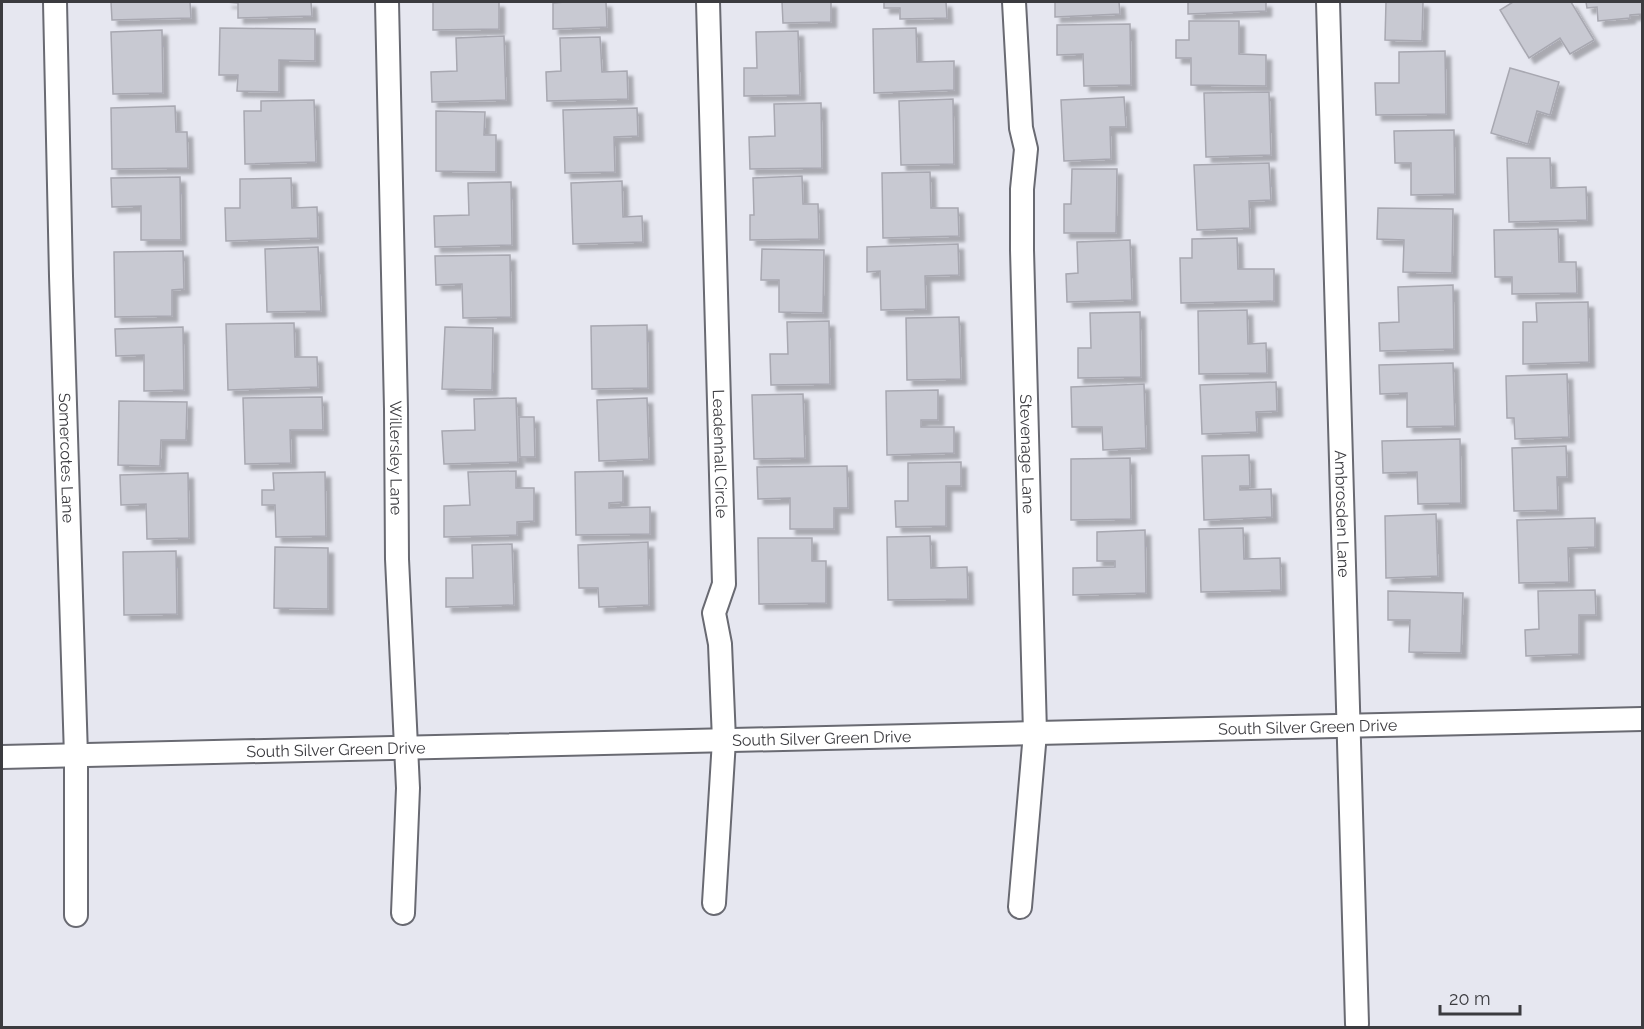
<svg xmlns="http://www.w3.org/2000/svg" width="1644" height="1029" viewBox="0 0 1644 1029" font-family="Raleway,sans-serif">
	<style>
		.building { fill: #c8c9d2; stroke: #a8a8b1; stroke-width: 1.5; filter: url(#shadow) }
		.lines { fill: none; stroke-linecap: round; stroke-linejoin: round }
		.minor-casing { stroke: #696a72; stroke-width: 26 }
		.minor { stroke: #fff; stroke-width: 22 }
		.labels { text-anchor: middle; dominant-baseline: central; stroke-width: 6; stroke-linejoin: round; paint-order: stroke }
		.street-label { font-size: 16px; fill: #3b3b3f; stroke: #e6e7f0 }
	</style>
	<defs>
		<filter id="shadow"><feDropShadow dx="5.5" dy="5.5" stdDeviation="1.5" flood-color="#0004"/></filter>
	</defs>
	<rect width="100%" height="100%" fill="#e6e7f0"/>
	<!-- building -->
	<path class="building" d="M111,2H190L191,18L112,20Z
		M226,2H311L312,16L238,18V3Z
		M433,2H499V29L433,30Z
		M565,2H606L607,27L553,29V3Z
		M782,2H831V22L783,23Z
		M884,2H946L947,18L900,19V8H884Z
		M1055,2H1119L1120,14L1055,17Z
		M1188,2H1266V11L1188,14Z
		M1386,2H1423L1422,41L1385,40Z
		M1513,2H1571L1594,40L1570,54L1560,38L1529,58L1500,10Z
		M1586,2H1642V14L1630,15V18L1598,21L1597,7L1587,8Z
		M1189,21H1239V54L1266,55V86L1191,85V58H1176V40H1189Z
		M1130,24L1131,85L1084,86L1083,54L1057,55V25Z
		M220,28L315,29V61L279,60V92L237,91L238,75H219Z
		M916,28L917,62L954,61V90L874,93L873,29Z
		M162,30L163,93L113,94L111,32Z
		M798,31L800,95L744,96V68H757L756,32Z
		M504,36L506,100L432,102L431,72L457,71L456,38Z
		M600,37L602,72L627,71L628,99L547,101L546,72L561,71L560,38Z
		M1445,51L1446,114L1376,115L1375,83H1399V52Z
		M1510,68L1559,82L1550,115L1537,111L1528,144L1491,133Z
		M1269,92L1271,155L1206,157L1204,93Z
		M1124,97L1126,127H1110L1111,159L1064,161L1061,100Z
		M953,99L954,164L901,165L899,101Z
		M314,100L316,162L245,164L244,111H261V101Z
		M821,103L822,168L750,169L749,137L775,136L774,104Z
		M175,106L176,132H187L188,168L112,169L111,108Z
		M637,108L638,136L614,137L615,172L565,173L563,110Z
		M436,111L485,112L484,135H496V172L436,171Z
		M1454,130L1455,194L1411,195V163H1395L1394,131Z
		M1507,158H1550L1551,188L1586,187L1587,220L1509,222Z
		M1269,163L1271,200L1249,201L1250,228L1197,230L1194,165Z
		M1072,169H1117L1116,233H1064V204H1071Z
		M930,172L931,208H958L959,236L883,238L882,173Z
		M802,176L803,204H818L819,239L750,240V215H754L753,178Z
		M180,177L181,240H141V206L112,207L111,178Z
		M291,178L292,208L317,207L318,238L226,241L225,208H240V179Z
		M622,181L623,217L642,216L643,242L573,244L571,183Z
		M511,182L512,245L435,247L434,216L469,215L468,183Z
		M1378,208L1453,209L1452,273L1403,272L1404,240L1377,239Z
		M1558,229L1559,262H1576L1577,293L1512,294V277H1495L1494,230Z
		M1237,238L1238,269H1274V301L1181,303L1180,258H1192V239Z
		M1130,240L1132,300L1067,302L1066,274L1078,273L1077,242Z
		M958,244L959,275L925,276L926,309L881,310L880,271L867,272V247Z
		M318,247L321,311L267,312L265,249Z
		M762,249L824,250L823,313L779,312V280H761Z
		M183,251L184,289L172,290V316L115,317L114,252Z
		M510,255L511,317L463,318L462,284L436,285L435,256Z
		M1453,285L1454,349L1380,351L1379,323L1399,322L1398,287Z
		M1588,302L1589,362L1523,364V322H1537L1536,303Z
		M1247,310L1248,344L1266,343L1267,373L1199,374L1198,311Z
		M1140,312L1141,377L1078,378V348H1091L1090,313Z
		M959,317L961,379L907,380L906,318Z
		M829,321L830,384L771,385L770,354H788L787,322Z
		M294,323L295,357H317L318,387L228,390L226,324Z
		M647,325L648,388L592,389L591,326Z
		M183,327L184,390L144,391V355L116,356L115,329Z
		M445,327L493,328L492,390L442,389Z
		M1453,363L1455,426L1407,427V393L1380,394L1379,365Z
		M1567,374L1569,437L1515,439L1514,418H1507L1506,376Z
		M1276,382L1277,411L1256,412L1257,432L1202,434L1200,385Z
		M1144,384L1146,448L1103,450L1102,427H1072L1071,387Z
		M938,390V420H921V427H954V453L887,455L886,391Z
		M803,394L805,458L754,459L752,395Z
		M322,397L323,430H290L291,463L245,464L243,398Z
		M516,398L518,462L444,464L442,431L475,430L474,399Z
		M647,398L649,459L599,461L597,400Z
		M119,401L187,402L186,440H161L160,466L118,465Z
		M519,417H534L535,457H520Z
		M1460,439L1461,503L1418,504L1417,472L1383,473L1382,441Z
		M1566,446L1567,477H1557L1558,510L1514,511L1512,448Z
		M1249,455L1250,486H1240V490L1271,489L1272,517L1204,520L1202,456Z
		M1130,458L1131,519L1071,520V459Z
		M961,462V486H946V526L896,527L895,501H908V463Z
		M847,466L848,508H834V529H790V498L758,499L757,467Z
		M516,471V488H534V521L517,522V535L444,537V506L470,505L468,472Z
		M623,471V502L609,503V508L650,507V534L576,535L575,472Z
		M325,472L326,536L276,537L275,505H262V490H274L273,473Z
		M188,473L189,538L147,539L146,504L121,505L120,475Z
		M1436,514L1438,576L1386,578L1385,516Z
		M1595,518V547L1568,548L1569,582L1519,583L1517,520Z
		M1243,528L1244,559L1280,558L1281,590L1201,592L1199,529Z
		M1145,530L1146,593L1073,595V568L1115,567V561H1097V532Z
		M930,536L931,568L967,567L968,599L888,600L887,537Z
		M758,538H812V561H826V603L759,604Z
		M648,542L649,605L599,607L598,588H579L578,545Z
		M512,544L514,605L446,607V578H473L472,545Z
		M275,547L328,548V609L274,608Z
		M176,551L177,614L124,615L123,552Z
		M1595,590L1596,615H1579V654L1526,656L1525,630L1539,629L1538,591Z
		M1388,591L1463,593L1461,653L1409,652L1410,620H1388Z"/>
	<g class="lines">
		<defs>
			<g id="minor">
				<path id="s1" d="M55,2L61,276L76,756V915"/>
				<path id="s2" d="M387,2L396,409L397,559L408,788L403,913"/>
				<path id="s3" d="M708,2L724,584L714,613L720,644L724,740L714,903"/>
				<path id="s4" d="M1014,2L1021,128L1026,149L1022,189V250L1035,733L1020,907"/>
				<path id="s5" d="M1328,2L1357,1024"/>
				<path id="s6" d="M2,757L1642,719"/>
			</g>
		</defs>
		<!-- minor casing -->
		<use href="#minor" class="minor-casing"/>
		<!-- minor -->
		<use href="#minor" class="minor"/>
	</g>
	<g class="labels">
		<!-- street labels -->
		<g class="street-label">
			<text stroke="none"><textPath href="#s3" startOffset="452">Leadenhall Circle</textPath></text>
			<text stroke="none"><textPath href="#s4" startOffset="453">Stevenage Lane</textPath></text>
			<text stroke="none"><textPath href="#s2" startOffset="456">Willersley Lane</textPath></text>
			<text stroke="none"><textPath href="#s1" startOffset="456">Somercotes Lane</textPath></text>
			<text stroke="none"><textPath href="#s5" startOffset="512">Ambrosden Lane</textPath></text>
			<text stroke="none"><textPath href="#s6" startOffset="1306">South Silver Green Drive</textPath></text>
			<text stroke="none"><textPath href="#s6" startOffset="820">South Silver Green Drive</textPath></text>
			<text stroke="none"><textPath href="#s6" startOffset="334">South Silver Green Drive</textPath></text>
		</g>
	</g>
	<!-- border -->
	<rect width="1644" height="1029" fill="none" stroke="#3b3b3f" stroke-width="6"/>
	<!-- scale -->
	<path d="M1440 1005v9h80v-9" fill="none" stroke="#3b3b3f" stroke-width="3"/>
	<text x="1449" y="1005" font-size="18" fill="#3b3b3f" stroke="#e6e7f0" stroke-width="4.5" paint-order="stroke">20 m</text>
</svg>
